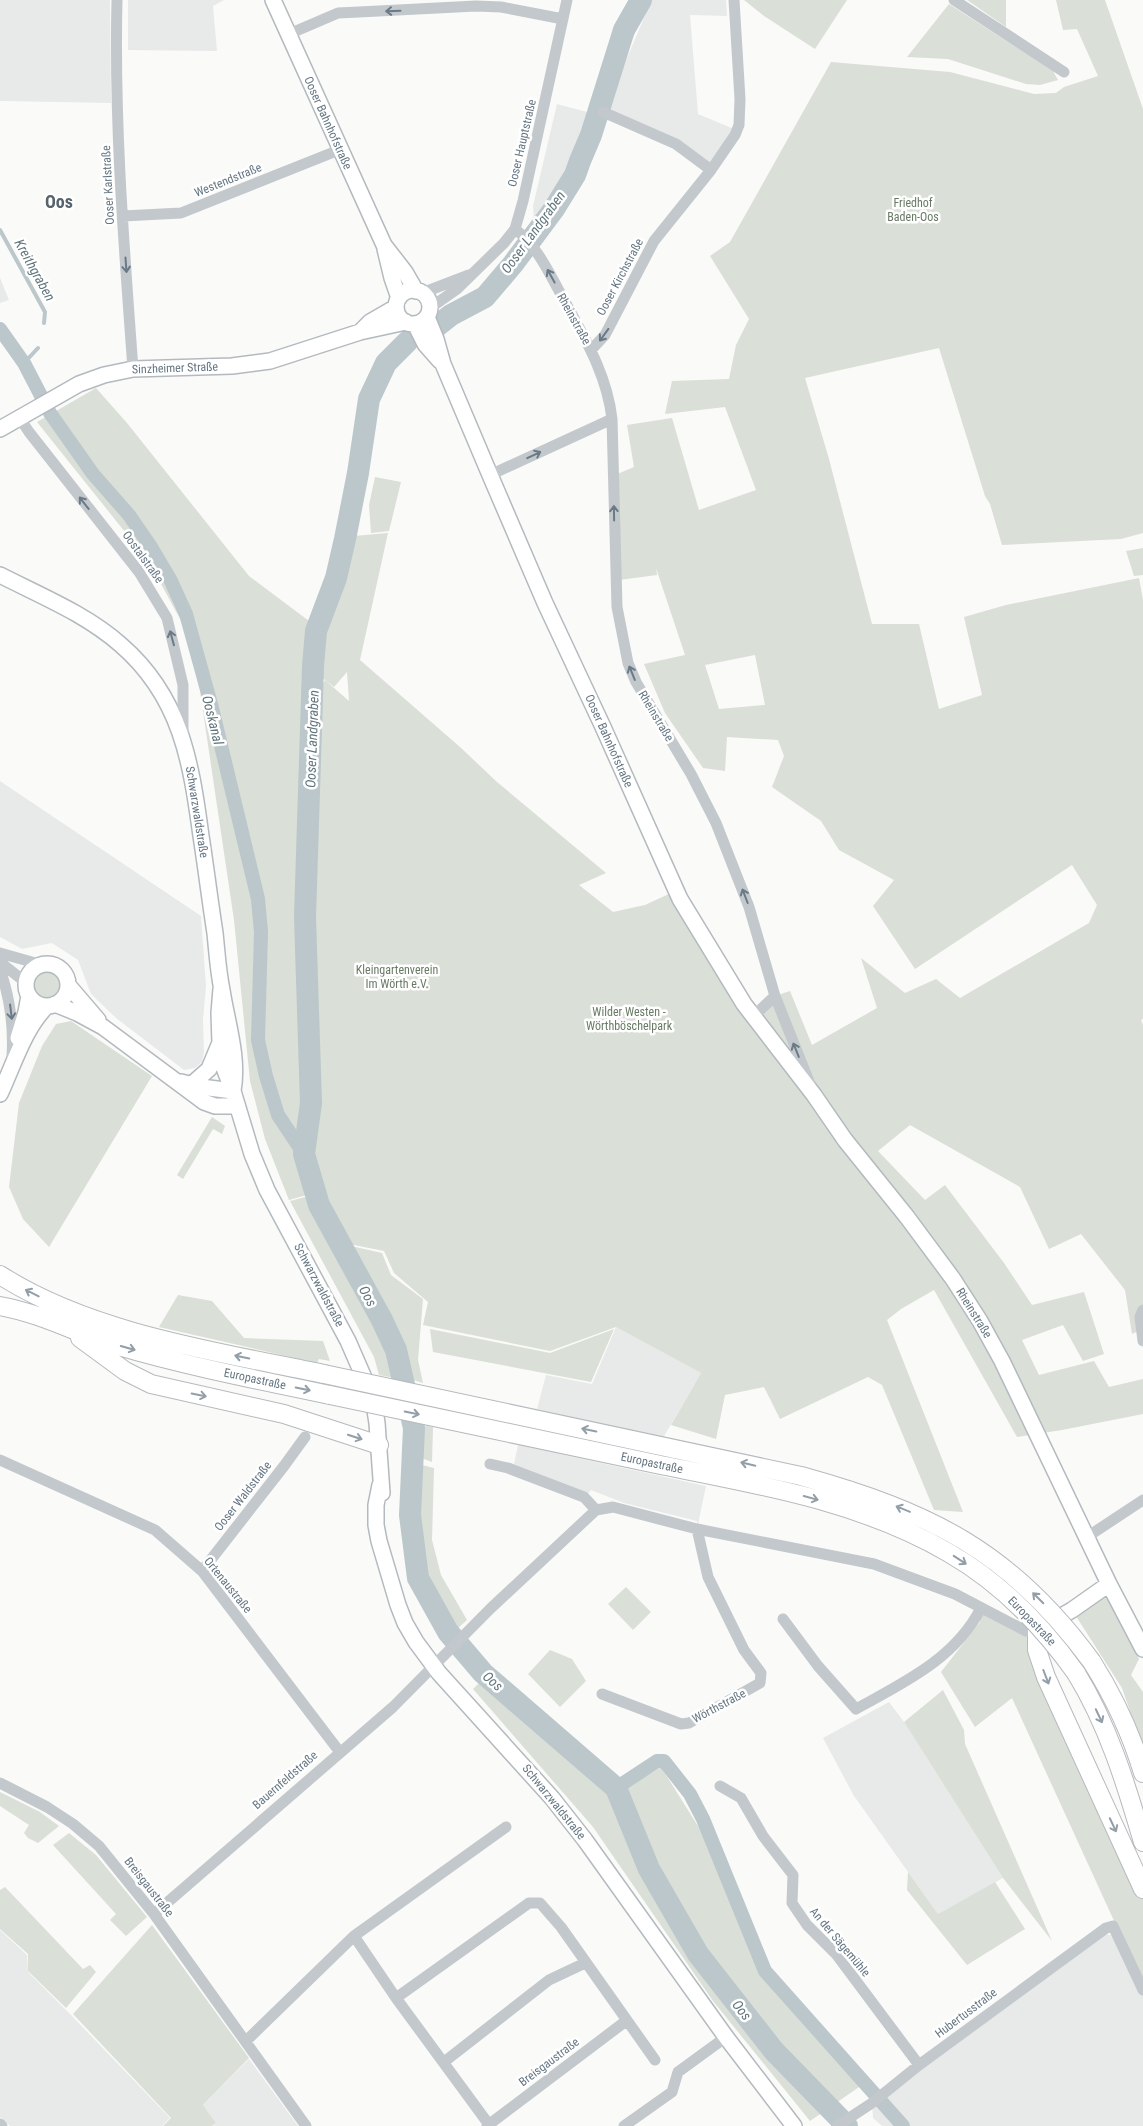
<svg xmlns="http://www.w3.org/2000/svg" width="1143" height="2126" viewBox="0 0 1143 2126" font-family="'Roboto Condensed',sans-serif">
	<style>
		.built { fill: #e8e9e9 }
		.green { fill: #dadfd7; fill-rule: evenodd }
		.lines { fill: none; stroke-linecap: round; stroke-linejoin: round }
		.stream { stroke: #bbc7cb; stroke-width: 4 }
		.canal { stroke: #bbc7cb; stroke-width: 14 }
		.river { stroke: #bbc7cb; stroke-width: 22 }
		.secondary-casing { stroke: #b3babf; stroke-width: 18 }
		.primary-casing { stroke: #b5babe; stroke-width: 20 }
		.street { stroke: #c3c8cc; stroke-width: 11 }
		.secondary { stroke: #fff; stroke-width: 15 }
		.primary { stroke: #fff; stroke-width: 18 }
		.primary-bridge-casing { stroke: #b5babe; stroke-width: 20; stroke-linecap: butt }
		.primary-bridge { stroke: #fff; stroke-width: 18 }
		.oneway { stroke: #6a7a87 }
		.oneway2 { stroke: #939fa8 }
		.labels { text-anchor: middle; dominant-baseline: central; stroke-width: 5; stroke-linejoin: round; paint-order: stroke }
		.street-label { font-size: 12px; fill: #657683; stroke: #fff }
		.park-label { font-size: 12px; fill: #687a64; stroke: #fff }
		.water-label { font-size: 14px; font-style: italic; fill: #60757c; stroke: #fff }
		.district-label { font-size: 18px; font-weight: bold; fill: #57646e; stroke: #fff }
	</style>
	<rect width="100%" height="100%" fill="#fafaf8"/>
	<!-- built -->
	<path class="built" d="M0,0H110L111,103L0,101Z
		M128,0H224L213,6L217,51L128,50Z
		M649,0H726L727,16L690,15L698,114L734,129L709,163L606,108L646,13Z
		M557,104L591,113L579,157L537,227L534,224L533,206Z
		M0,278L9,300L0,303Z
		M0,781L201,916L206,986L203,1020L204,1052L202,1062L195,1068L184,1070L116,1018L91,994L78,960L52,943L22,949L0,937Z
		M616,1327L701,1373L663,1438L537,1409L546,1375L592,1384Z
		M518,1445L706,1486L697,1529V1521L624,1503L591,1490L589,1493L514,1464Z
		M889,1702L904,1722L1003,1878L938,1914L854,1796L823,1738Z
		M0,1930L27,1955L28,1972L71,2015L170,2118L162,2126H10L0,2117Z
		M1105,1934L1117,1936L1143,1993V2126H882L873,2118L872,2103L967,2031L1058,1970Z
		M249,2059L298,2126H213L216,2123L203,2105Z"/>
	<!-- green -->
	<path class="green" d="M744,0H847L815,49L764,16Z
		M967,0H1006V27Z
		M1056,0H1105L1143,109V533L1121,539L1002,545L990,504L985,496L939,348L805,378L829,459L872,624H919L939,709L982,695L964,617L1006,605L1139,578L1143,600V1019L1141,1020L1143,1025V1329L1132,1334L1125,1290L1081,1234L1049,1249L1020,1187L910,1125L878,1151L925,1200L945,1185L1004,1263L1032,1305L1084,1292L1104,1354L1083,1361L1063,1325L1022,1340L1039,1375L1094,1361L1109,1387L1143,1379V1414L1062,1430L1017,1437L934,1290L901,1309L887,1320L963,1512L934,1510L882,1385L868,1377L780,1419L764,1387L725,1395L716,1439L671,1425L701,1373L616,1327L550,1351L423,1325L428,1302L394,1273L384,1251L349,1244L332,1218L309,1149L311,1112L301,1111L298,1152L307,1195L289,1200L265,1139L250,1081L234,920L200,691L185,628L149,562L37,422L96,388L127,423L249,576L309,621L327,589L342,537L388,533L360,660L460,747L497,782L606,873L579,885L613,912L645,905L673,892L751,1012L775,996L790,991L812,1045L877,1008L861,958L905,993L936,979L960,998L1089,923L1097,905L1072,865L915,969L873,906L894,880L839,850L821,821L772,787L784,756L778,740L727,737L725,771L703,768L665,713L644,664L685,655L656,568L657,575L619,580L615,475L634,467L627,425L672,418L699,510L756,490L725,407L665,414L672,381L729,379L736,345L749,319L710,256L730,242L831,62L950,72L1034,94L1056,93L1064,87L1098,76L1077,29L1063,30ZM755,655L765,705L719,709L705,665ZM347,672L349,701L325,680L317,694L324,679L334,687Z
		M949,4L1053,71L1058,80L1040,85L1026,84L948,59L907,57Z
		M375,477L401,482L389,531L371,533L369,505Z
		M1143,548V575L1134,576L1126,551Z
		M33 984a14 14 0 1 1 28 0a14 14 0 1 1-28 0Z
		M71,1021L152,1076L49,1247L23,1219L9,1187L19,1103L42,1046L56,1024Z
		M212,1117L225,1126L222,1134L213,1129L183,1179L177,1175Z
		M309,1196L392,1350L400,1379L379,1375L374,1357L290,1201Z
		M351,1246L382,1253L391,1275L423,1299L418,1360L423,1383L410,1379L379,1292Z
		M178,1295L212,1301L244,1338L323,1341L330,1361L319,1359L317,1363L159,1327Z
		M430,1329L550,1353L614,1329L591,1382L433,1352Z
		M422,1425L433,1427L432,1462L421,1458Z
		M422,1465L434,1468L432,1540L441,1575L467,1620L457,1629L439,1599L424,1569L418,1545Z
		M1109,1584L1139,1659L1131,1675L1143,1692V1749L1122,1688L1072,1610Z
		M626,1587L651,1612L633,1630L608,1604Z
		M981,1611L1026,1633L1033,1640L1143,1895V1984L1012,1698L975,1727L941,1672L980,1622L977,1615Z
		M550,1650L572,1659L586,1681L560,1707L528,1674Z
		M482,1680L615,1795L661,1767L703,1834L762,1973L862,2085L810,2121L713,2001L593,1827L473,1689Z
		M943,1690L964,1730L965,1744L1052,1941L1003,1878L904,1722Z
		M0,1792L40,1812L59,1826L38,1843L28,1838L24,1833L29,1825L0,1806Z
		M69,1833L96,1855L147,1917L126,1936L110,1920L116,1914L53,1845Z
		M908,1872L938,1914L995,1882L1025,1929L967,1965L907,1890Z
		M5,1887L83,1969L90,1965L96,1972L66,2008L28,1971V1954L0,1929V1890Z
		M152,1925L249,2058L203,2105L216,2123L212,2126H163L171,2118L73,2014Z"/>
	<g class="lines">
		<!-- stream -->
		<path class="stream" d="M0,230L45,312L44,323
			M24,363L38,348"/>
		<!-- canal -->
		<path class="canal" d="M0,329L24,363L50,413L93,474L129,515L151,547L170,579L186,614L211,704L258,899L261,932L258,1040L266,1076L278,1115L304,1154
			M616,1788L657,1761H664L690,1794L703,1819L765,1971L903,2126"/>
		<!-- river -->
		<path class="river" d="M437,326L451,315L485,297L513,264L554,209L575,175L580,161L591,135L624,30L641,0
			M407,342L386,363L369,399L358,473L345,539L336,578L316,631L313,666L305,917L311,1103L304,1154L319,1205L382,1320L396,1350L414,1428L410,1515L418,1578L448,1632L483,1673L616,1788L649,1869L698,1954L774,2051L847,2126"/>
		<defs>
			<path id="secondary" d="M273,0L384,245L405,272L416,291
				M385,249L392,278L399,298
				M396 307a17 17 0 1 1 34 0a17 17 0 1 1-34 0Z
				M427,317L436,339L443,364L490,475L545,603L603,727L680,899L744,1004L814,1095L845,1140L907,1217L953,1279L980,1321L1002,1361L1109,1584L1143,1649
				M415,324L425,344L440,361
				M360,332L370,322L396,307
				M0,429L79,384L104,375L133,369L232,366L270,361L360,332L406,322
				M0,575C41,596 86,614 121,645C181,697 191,762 201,836C206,868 210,901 215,933C217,952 218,971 222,990C227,1023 239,1057 233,1091
				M26 985a21 21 0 1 1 42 0a21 21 0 1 1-42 0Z
				M68,985L98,1020
				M221,989L219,1013L220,1043L224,1068L233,1091L252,1154L267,1190L348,1341L368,1387L374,1404L377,1423L382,1493
				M55,1004L77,1013L103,1027L204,1102L215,1106H237
				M18,1038L26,1012L29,996
				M181,1082L201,1087L233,1091
				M191,1085L209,1069L219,1045
				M0,1094C14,1064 24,1029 47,1006
				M380,1485L376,1505V1525L379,1541L398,1605L405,1623L416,1642L439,1673L552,1798L585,1840L726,2037L794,2126
				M1037,1630L1072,1610L1109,1584"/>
			<path id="primary" d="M0,1275C92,1334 219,1352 324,1374
				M0,1306C40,1313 77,1333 115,1345C186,1366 258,1380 330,1395
				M80,1338L125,1371L151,1384L284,1414L379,1445
				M1037,1630V1650L1046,1677L1143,1889
				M1092,1662C1114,1697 1131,1733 1143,1773
				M1076,1673C1108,1725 1126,1784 1143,1842"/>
		</defs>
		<!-- secondary casing -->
		<use href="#secondary" class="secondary-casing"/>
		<!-- primary casing -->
		<use href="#primary" class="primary-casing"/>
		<!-- street -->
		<path class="street" d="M117,0C114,123 124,246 133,369
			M954,0L1064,72
			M289,34L338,13L359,12L476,6L501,7L563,19
			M603,112L676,144L711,170
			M123,216L181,213L339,150
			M515,229C538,247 549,273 563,298C584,337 607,374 612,419L617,607L628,663L636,682L691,774L716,823L749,907L775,996L810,1084
			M422,293L469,275
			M430,308L457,289L504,243L515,229L523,201L567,0
			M591,350L605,335L654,241L711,170L735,135L739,125L740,99L734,0
			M19,417L29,432L139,572L167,618L183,685V737
			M490,475L612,419
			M0,953L39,964
			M0,962L25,982
			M0,969C10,998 14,1025 12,1056
			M751,1013L760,1010L775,996
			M1143,1310L1140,1317L1143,1341
			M0,1460L155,1530L202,1571L339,1751
			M490,1464L508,1468L584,1497L596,1510
			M1087,1537L1143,1500
			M202,1571L284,1466L305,1437
			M783,1619L818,1666L856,1709C903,1683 955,1659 981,1608
			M602,1694L681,1724L689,1723L760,1683L761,1673L744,1650L708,1577L697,1529
			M0,1783L47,1807L73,1824L99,1846L154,1914L306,2126
			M720,1786L741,1798L763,1836L793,1875L792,1903L807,1925L836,1954L919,2065
			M154,1914L393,1707L490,1609L596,1510L613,1507L697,1529L874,1564L955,1594L1026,1631L1037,1630
			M354,1936L396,1998L490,2126
			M396,1998L529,1903H540L561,1927L655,2060
			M246,2041L354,1936L506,1827
			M444,2062L549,1980L585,1963
			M0,2124L2,2126
			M487,2126L626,2021
			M624,2126L672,2092L678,2072L726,2037
			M837,2126L872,2103L919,2065L1106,1928L1113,1926L1143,1990"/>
		<!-- secondary -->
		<use href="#secondary" class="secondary"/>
		<!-- primary -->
		<use href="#primary" class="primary"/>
		<defs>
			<path id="primary-bridge" d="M324,1374L801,1476C930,1512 1011,1551 1092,1662
				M330,1395C439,1418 547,1441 656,1464C755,1484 861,1501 949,1553C1001,1583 1042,1625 1076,1673"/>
		</defs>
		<!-- primary-bridge casing -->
		<use href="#primary-bridge" class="primary-bridge-casing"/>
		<!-- primary-bridge -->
		<use href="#primary-bridge" class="primary-bridge"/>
	</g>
	<!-- one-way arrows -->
	<defs><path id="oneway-shaft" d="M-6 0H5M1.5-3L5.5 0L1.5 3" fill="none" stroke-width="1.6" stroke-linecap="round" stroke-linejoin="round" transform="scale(1.25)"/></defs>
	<g class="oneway">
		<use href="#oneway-shaft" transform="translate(393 11) rotate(178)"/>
		<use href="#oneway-shaft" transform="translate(126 265) rotate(86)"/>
		<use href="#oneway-shaft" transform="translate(551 276) rotate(-119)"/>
		<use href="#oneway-shaft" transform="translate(604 335) rotate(126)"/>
		<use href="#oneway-shaft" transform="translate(534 455) rotate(-25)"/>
		<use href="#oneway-shaft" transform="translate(84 503) rotate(-128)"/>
		<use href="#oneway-shaft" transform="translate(614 513) rotate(-91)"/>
		<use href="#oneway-shaft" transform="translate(172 638) rotate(-105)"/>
		<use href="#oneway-shaft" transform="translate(632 673) rotate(-112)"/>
		<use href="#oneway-shaft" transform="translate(745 896) rotate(-111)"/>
		<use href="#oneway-shaft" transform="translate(11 1012) rotate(83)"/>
		<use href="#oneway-shaft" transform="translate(796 1050) rotate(-112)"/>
	</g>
	<g class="oneway2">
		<use href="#oneway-shaft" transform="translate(32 1293) rotate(-153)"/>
		<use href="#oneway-shaft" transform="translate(128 1348) rotate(16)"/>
		<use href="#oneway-shaft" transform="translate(242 1357) rotate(-168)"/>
		<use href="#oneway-shaft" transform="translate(303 1389) rotate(12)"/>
		<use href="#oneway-shaft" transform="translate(199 1395) rotate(11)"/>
		<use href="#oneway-shaft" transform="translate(412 1413) rotate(12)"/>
		<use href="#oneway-shaft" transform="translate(589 1430) rotate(-168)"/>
		<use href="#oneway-shaft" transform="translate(355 1437) rotate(18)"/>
		<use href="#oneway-shaft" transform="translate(748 1464) rotate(-167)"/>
		<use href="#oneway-shaft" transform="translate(811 1498) rotate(15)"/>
		<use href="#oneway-shaft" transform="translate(903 1509) rotate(-158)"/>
		<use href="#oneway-shaft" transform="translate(960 1560) rotate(33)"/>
		<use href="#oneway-shaft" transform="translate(1038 1598) rotate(-135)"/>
		<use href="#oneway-shaft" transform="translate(1046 1677) rotate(69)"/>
		<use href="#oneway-shaft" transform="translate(1099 1716) rotate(65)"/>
		<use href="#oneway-shaft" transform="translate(1113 1825) rotate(65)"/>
	</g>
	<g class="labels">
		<!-- street labels -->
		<g class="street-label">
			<text transform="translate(328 123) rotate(66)">Ooser Bahnhofstraße</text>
			<text transform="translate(522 143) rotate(-77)">Ooser Hauptstraße</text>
			<text transform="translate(228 180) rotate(-22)">Westendstraße</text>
			<text transform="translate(108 185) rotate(-93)">Ooser Karlstraße</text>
			<text transform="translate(620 277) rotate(-62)">Ooser Kirchstraße</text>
			<text transform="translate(574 319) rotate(61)">Rheinstraße</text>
			<text transform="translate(175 368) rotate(-2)">Sinzheimer Straße</text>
			<text transform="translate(143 557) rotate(54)">Oostalstraße</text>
			<text transform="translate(656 716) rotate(59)">Rheinstraße</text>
			<text transform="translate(609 741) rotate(66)">Ooser Bahnhofstraße</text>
			<text transform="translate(197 812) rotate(81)">Schwarzwaldstraße</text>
			<text transform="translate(319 1285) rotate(62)">Schwarzwaldstraße</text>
			<text transform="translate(974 1313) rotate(58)">Rheinstraße</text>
			<text transform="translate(255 1379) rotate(12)">Europastraße</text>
			<text transform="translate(652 1463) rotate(12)">Europastraße</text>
			<text transform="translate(243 1496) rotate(-52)">Ooser Waldstraße</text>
			<text transform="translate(228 1585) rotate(51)">Ortenaustraße</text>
			<text transform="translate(1032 1621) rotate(46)">Europastraße</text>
			<text transform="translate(719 1706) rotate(-28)">Wörthstraße</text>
			<text transform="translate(285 1780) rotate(-41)">Bauernfeldstraße</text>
			<text transform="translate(554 1802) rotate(51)">Schwarzwaldstraße</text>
			<text transform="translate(149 1887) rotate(52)">Breisgaustraße</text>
			<text transform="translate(840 1942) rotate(50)">An der Sägemühle</text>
			<text transform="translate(966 2013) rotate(-37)">Hubertusstraße</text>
			<text transform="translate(549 2062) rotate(-37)">Breisgaustraße</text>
		</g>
		<!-- park labels -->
		<g class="park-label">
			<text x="913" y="203">Friedhof<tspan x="913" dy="14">Baden-Oos</tspan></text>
			<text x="397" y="970">Kleingartenverein<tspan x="397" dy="14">Im Wörth e.V.</tspan></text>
			<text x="629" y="1012">Wilder Westen -<tspan x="629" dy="14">Wörthböschelpark</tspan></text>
		</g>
		<!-- water labels -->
		<g class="water-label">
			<text transform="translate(533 232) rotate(-54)">Ooser Landgraben</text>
			<text transform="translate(35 270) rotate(61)">Kreithgraben</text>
			<text transform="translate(213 720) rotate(76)">Ooskanal</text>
			<text transform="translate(312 739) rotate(-88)">Ooser Landgraben</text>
			<text transform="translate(368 1296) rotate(62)">Oos</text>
			<text transform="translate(493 1681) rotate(42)">Oos</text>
			<text transform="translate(742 2010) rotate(52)">Oos</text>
		</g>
		<!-- district labels -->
		<g class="district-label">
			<text x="59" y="201">Oos</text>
		</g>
	</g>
</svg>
